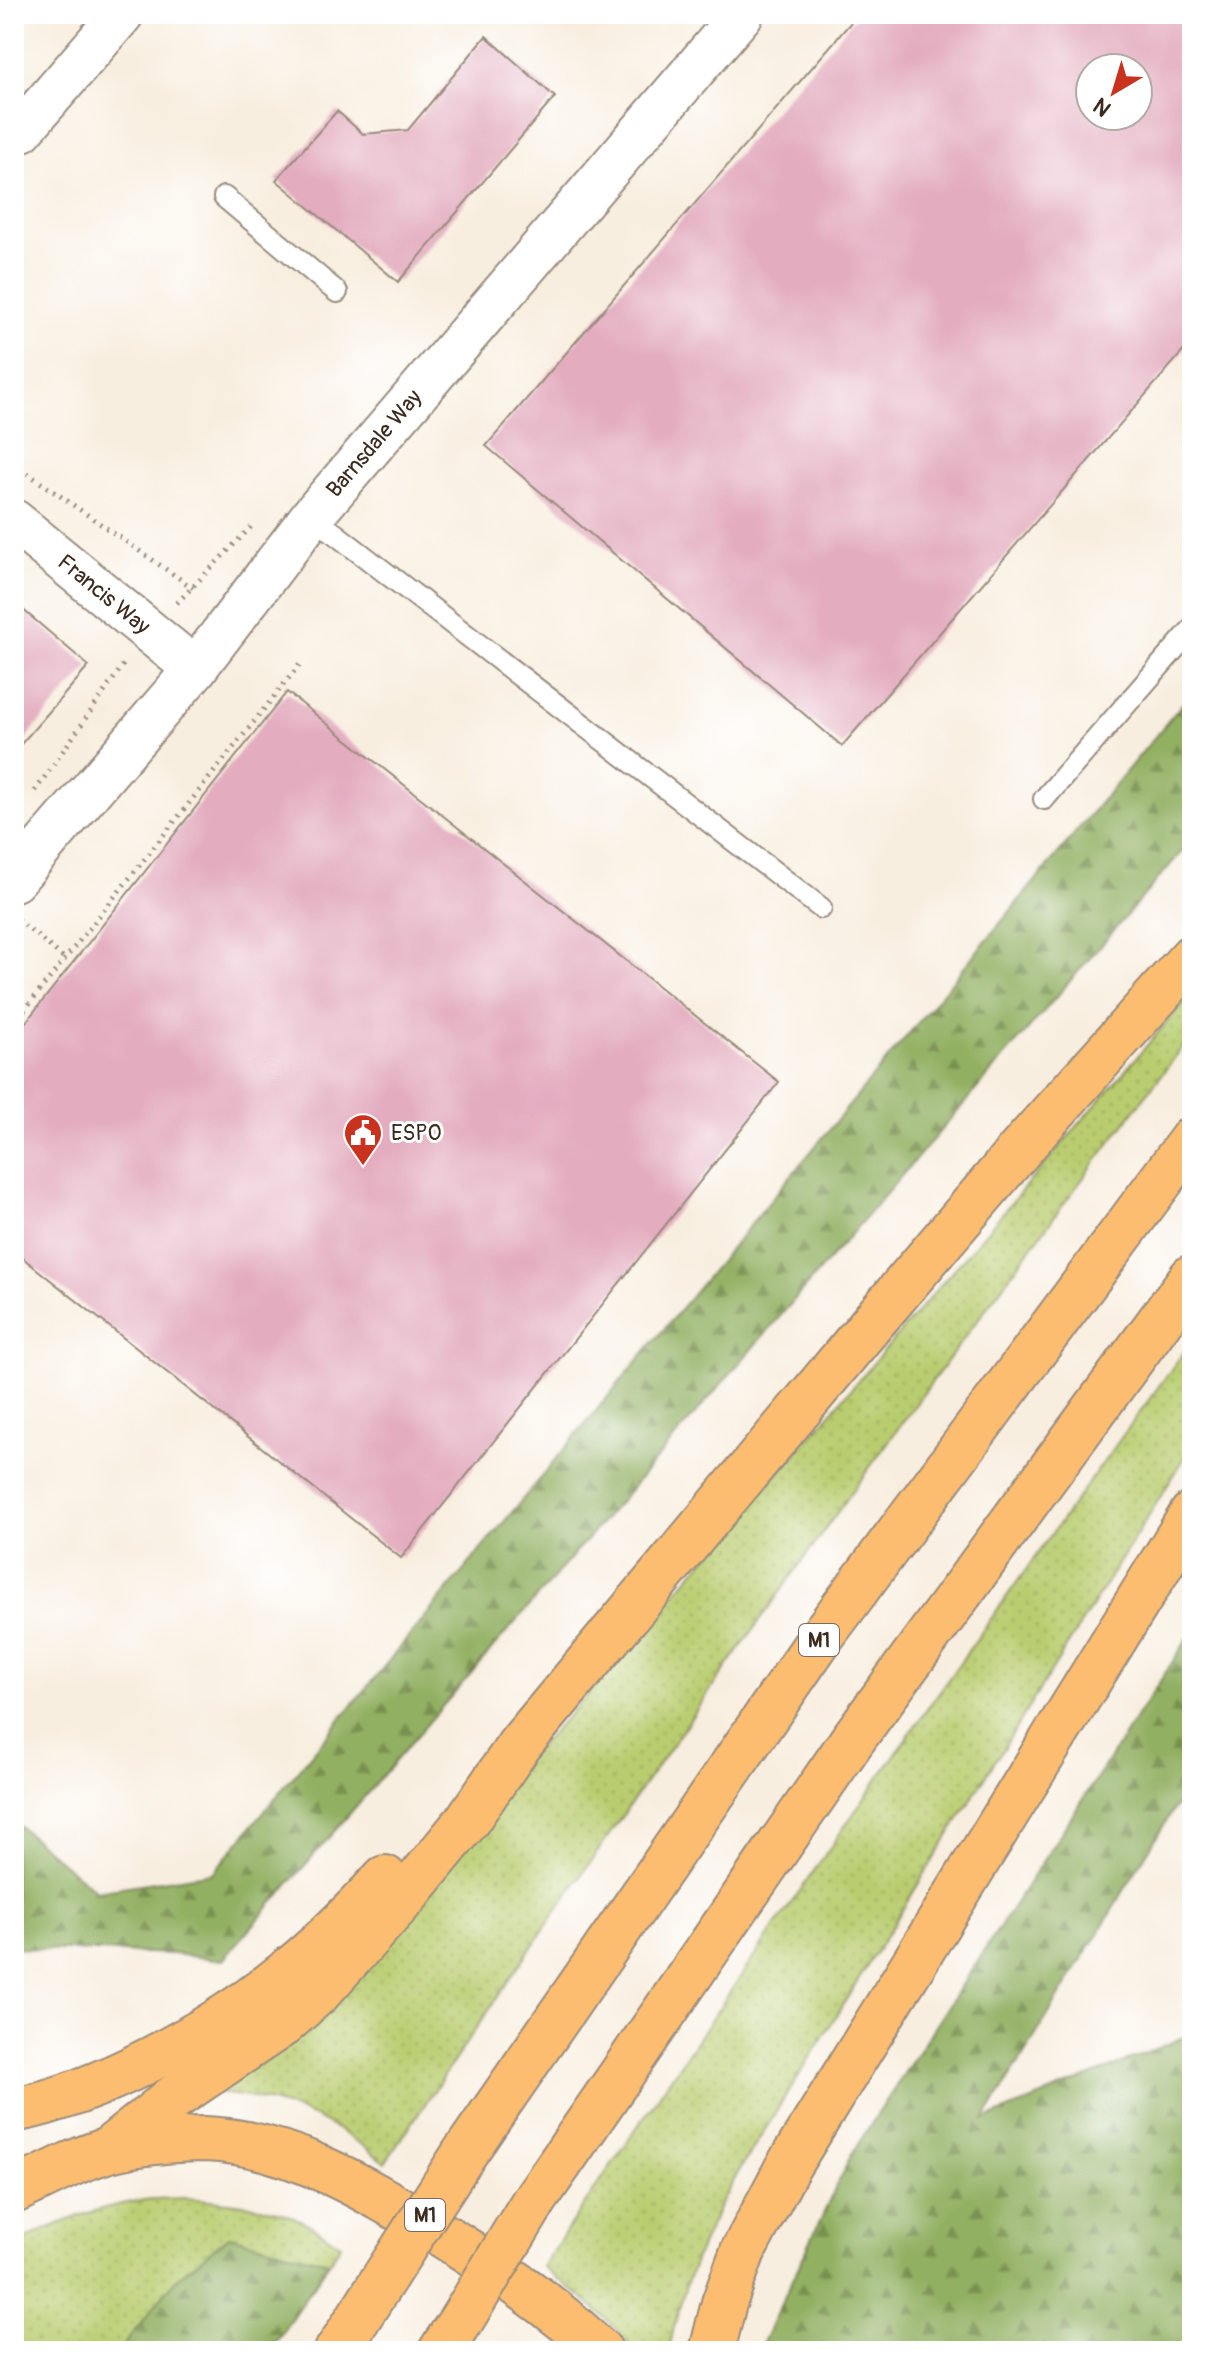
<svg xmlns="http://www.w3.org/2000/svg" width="1206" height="2365" viewBox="0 0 1206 2365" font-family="Pangolin,sans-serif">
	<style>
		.grass { fill: url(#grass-dots); stroke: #7a7c47; stroke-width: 2 }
		.forest { fill: url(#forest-firs); stroke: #666d40; stroke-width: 2 }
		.building { fill: #e3acbf; fill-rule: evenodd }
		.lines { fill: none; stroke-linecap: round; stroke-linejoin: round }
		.service-casing { stroke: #9a8c7e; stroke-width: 24 }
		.minor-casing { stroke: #9a8c7e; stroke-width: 46 }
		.trunk-casing { stroke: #9a8c7e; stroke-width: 48 }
		.motorway-casing { stroke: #9a8c7e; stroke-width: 48 }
		.path { stroke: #9a8c7e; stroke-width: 5; stroke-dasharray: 2 6; stroke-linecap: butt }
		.service { stroke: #fff; stroke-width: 20 }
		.minor { stroke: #fff; stroke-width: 42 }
		.trunk { stroke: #fcbd6f; stroke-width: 44 }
		.motorway { stroke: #fcbd6f; stroke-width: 44 }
		.motorway-bridge-casing { stroke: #9a8c7e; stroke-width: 48; stroke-linecap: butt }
		.motorway-bridge { stroke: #fcbd6f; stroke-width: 44 }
		.labels { text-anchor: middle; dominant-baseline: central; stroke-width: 6; stroke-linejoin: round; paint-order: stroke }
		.shield { fill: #fff; stroke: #766a62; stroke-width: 2 }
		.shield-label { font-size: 20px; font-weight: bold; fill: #3b2a1e }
		.street-label { font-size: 22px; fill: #3b2a1e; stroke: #fff }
		.poi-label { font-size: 22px; fill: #3b2a1e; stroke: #fff; text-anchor: start }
	</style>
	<defs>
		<pattern id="grass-dots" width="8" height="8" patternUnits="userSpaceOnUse" patternTransform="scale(2)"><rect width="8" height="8" fill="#b9cd70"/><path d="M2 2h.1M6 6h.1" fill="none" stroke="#a0b061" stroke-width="1.8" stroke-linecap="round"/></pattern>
		<pattern id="forest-firs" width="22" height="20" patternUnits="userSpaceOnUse" patternTransform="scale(2)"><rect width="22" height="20" fill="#92b062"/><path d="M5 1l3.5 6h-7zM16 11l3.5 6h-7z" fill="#788f50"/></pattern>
	</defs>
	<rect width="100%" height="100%" fill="#fff"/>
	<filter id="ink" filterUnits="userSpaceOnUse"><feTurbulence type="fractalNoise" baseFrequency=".0125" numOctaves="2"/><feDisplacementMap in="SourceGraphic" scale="16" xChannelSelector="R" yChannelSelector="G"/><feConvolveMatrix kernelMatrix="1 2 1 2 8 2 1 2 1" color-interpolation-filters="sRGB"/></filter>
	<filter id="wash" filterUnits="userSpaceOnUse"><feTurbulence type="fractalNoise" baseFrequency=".006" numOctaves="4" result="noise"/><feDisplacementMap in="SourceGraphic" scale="32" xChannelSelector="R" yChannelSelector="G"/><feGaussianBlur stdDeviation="1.8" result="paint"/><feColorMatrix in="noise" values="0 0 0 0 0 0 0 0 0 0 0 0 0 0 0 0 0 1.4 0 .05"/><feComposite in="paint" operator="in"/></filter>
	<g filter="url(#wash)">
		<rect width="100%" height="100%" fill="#f8eedf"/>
		<!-- grass -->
		<path class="grass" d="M1192,993V1035C910,1402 643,1779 385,2163C330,2118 286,2099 215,2093L591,1691Z
			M1192,1341V1446L739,2171C707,2227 680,2287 669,2351H634C609,2317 576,2292 542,2267C754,1955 968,1645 1192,1341Z
			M184,2198C225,2201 271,2204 308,2224C319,2230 330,2238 341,2245L269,2351H14V2245C52,2225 96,2207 139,2201C154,2198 169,2199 184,2198Z"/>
		<!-- forest -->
		<path class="forest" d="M1192,692V840L223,1960L173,1954L14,1948V1822L96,1891L213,1873Z
			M1192,1632V1779L984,2120L1192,2034V2351H759L851,2155Z
			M229,2236L328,2262L270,2351H119L175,2280Z"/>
		<g id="blocks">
			<!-- building -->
			<path class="building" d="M858,14H1192V341L842,746L486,446ZM1090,68H1138V116H1090Z
				M486,36L555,97L398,282L276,180L337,111L363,134L408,130Z
				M14,602L89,666L14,752Z
				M287,692L779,1082L401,1558L14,1251V1037Z"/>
		</g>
	</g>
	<g filter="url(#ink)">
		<use href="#blocks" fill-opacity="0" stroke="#9a8c7e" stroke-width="2"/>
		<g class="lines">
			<defs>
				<path id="service" d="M224,197L337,292
					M312,516L821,908
					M1044,799L1192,629"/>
				<g id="minor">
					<path d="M22,130L122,14"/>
					<path id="s1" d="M14,521L195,669"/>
					<path id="s2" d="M14,880L195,669L312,516L742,14"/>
				</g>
				<path id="trunk" d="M14,2191C45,2177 76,2159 109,2150C135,2143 177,2139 205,2139C292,2142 371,2192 444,2236C498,2270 554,2306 600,2351"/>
				<path id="motorway" d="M14,2110C99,2094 211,2032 279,1978C317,1949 353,1913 385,1878
					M108,2150L173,2098L283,2024L320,1991L356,1951L404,1898L466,1822L520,1744L872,1323L1029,1139L1192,957
					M464,2154L819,1640L1192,1139
					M534,2201L853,1739L1192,1277
					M337,2351L386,2275
					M441,2351L462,2319
					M712,2351L724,2303L743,2251L787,2168L1192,1514"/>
			</defs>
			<!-- service casing -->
			<use href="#service" class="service-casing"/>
			<!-- minor casing -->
			<use href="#minor" class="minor-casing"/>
			<!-- trunk casing -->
			<use href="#trunk" class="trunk-casing"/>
			<!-- motorway casing -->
			<use href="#motorway" class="motorway-casing"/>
			<!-- path -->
			<path class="path" d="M14,464L193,588
				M177,603L251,527
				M35,791L126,661
				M18,920L65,959
				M14,1023L300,664"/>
			<!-- service -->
			<use href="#service" class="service"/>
			<!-- minor -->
			<use href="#minor" class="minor"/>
			<!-- trunk -->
			<use href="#trunk" class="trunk"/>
			<!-- motorway -->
			<use href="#motorway" class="motorway"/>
			<defs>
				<path id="motorway-bridge" d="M386,2275L464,2154
					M462,2319L534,2201"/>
			</defs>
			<!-- motorway-bridge casing -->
			<use href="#motorway-bridge" class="motorway-bridge-casing"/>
			<!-- motorway-bridge -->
			<use href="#motorway-bridge" class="motorway-bridge"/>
		</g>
	</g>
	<!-- icons -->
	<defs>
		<symbol id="civic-pin" viewBox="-11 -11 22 30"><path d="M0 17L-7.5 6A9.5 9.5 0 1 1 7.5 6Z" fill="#c8321e" stroke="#fff"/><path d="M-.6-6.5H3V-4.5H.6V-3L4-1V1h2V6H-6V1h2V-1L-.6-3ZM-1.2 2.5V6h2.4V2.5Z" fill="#fff"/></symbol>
	</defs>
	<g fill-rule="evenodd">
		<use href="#civic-pin" x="341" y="1111" width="44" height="60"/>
	</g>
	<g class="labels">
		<!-- shield labels -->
		<g class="shield">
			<rect x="799" y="1624" width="40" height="32" rx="6"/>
			<rect x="405" y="2199" width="40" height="32" rx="6"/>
		</g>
		<g class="shield-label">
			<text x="819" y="1640">M1</text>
			<text x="425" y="2215">M1</text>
		</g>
		<!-- street labels -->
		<g class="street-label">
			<text stroke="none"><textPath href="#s2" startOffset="566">Barnsdale Way</textPath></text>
			<text stroke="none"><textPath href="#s1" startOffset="116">Francis Way</textPath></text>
		</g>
		<!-- poi labels -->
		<g class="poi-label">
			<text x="391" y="1133">ESPO</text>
		</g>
	</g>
	<!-- margin -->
	<rect width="1206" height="2365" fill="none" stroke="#fff" stroke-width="48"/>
	<!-- north arrow -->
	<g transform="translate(1114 92) rotate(218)"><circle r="38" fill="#ffffff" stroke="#b1aaa5" stroke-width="2"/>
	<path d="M0-6L14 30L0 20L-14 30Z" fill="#c8321e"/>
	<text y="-12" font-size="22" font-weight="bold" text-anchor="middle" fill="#3b2a1e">N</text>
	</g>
</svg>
